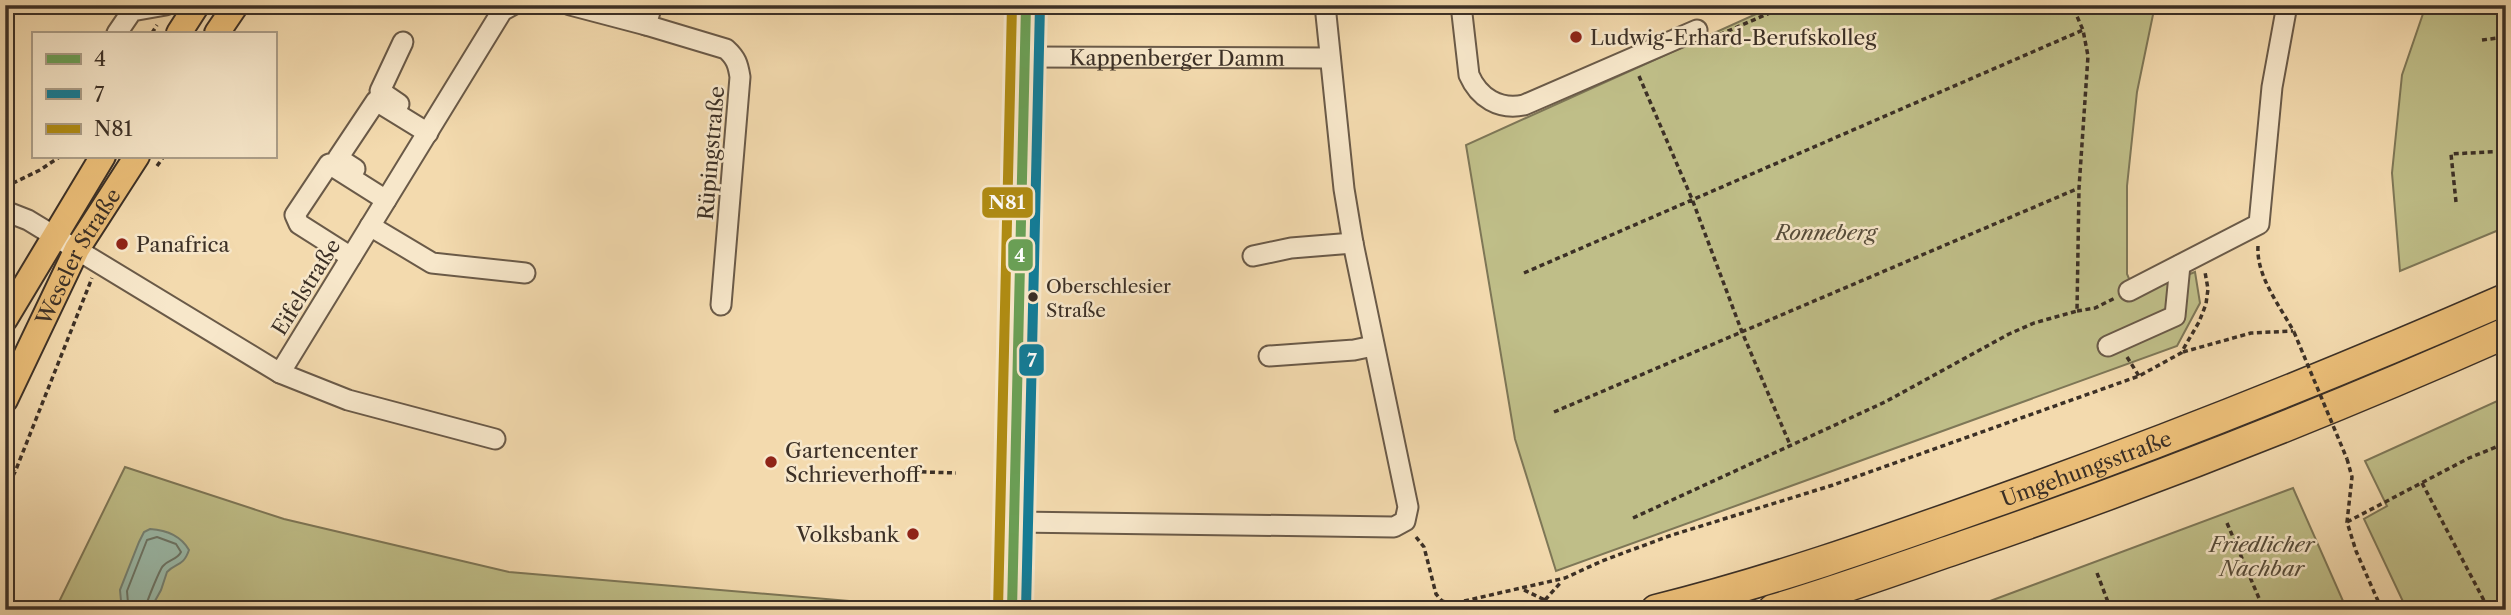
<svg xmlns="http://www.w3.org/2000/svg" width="2511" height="615" viewBox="0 0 2511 615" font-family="'Libre Caslon Text',serif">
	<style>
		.green { fill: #bfbe88; stroke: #7e7757; stroke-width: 2 }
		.water { fill: #9bbbab; stroke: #758376; stroke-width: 2 }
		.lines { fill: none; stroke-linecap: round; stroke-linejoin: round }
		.shore { stroke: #6c7668; stroke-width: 2 }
		.minor-casing { stroke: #6a5a48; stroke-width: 23 }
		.major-casing { stroke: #3c3026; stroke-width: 28 }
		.highway-casing { stroke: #3c3026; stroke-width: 33 }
		.path { stroke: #3c3026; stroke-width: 3.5; stroke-dasharray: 5 3.5; stroke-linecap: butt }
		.minor { stroke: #f7e7ca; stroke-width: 19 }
		.major { stroke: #eabd77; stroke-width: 24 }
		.highway { stroke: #eabd77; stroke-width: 30 }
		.path-bridge { stroke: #3c3026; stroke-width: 3.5; stroke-dasharray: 5 3.5; stroke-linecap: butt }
		.bus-1-casing { stroke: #f7e7ca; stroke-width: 16 }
		.bus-2-casing { stroke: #f7e7ca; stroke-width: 16 }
		.bus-3-casing { stroke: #f7e7ca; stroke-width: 16 }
		.bus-1 { stroke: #6a9f55; stroke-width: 10 }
		.bus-2 { stroke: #137c97; stroke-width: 10 }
		.bus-3 { stroke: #af8b13; stroke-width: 10 }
		.poi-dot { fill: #8f2418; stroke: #f7e7ca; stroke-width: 2.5 }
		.bus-dot { fill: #3c3026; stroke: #f7e7ca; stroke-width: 2.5 }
		.labels { text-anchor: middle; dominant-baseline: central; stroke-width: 5; stroke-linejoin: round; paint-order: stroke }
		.bus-label { font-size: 19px; fill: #3c3026; stroke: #f7e7ca; text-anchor: start }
		.poi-label { font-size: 21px; fill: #3c3026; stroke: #f7e7ca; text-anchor: start }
		.street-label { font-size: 21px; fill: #3c3026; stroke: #f7e7ca }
		.park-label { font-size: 21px; font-style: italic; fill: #564c3a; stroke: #f7e7ca }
		.line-badge { stroke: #f7e7ca; stroke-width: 2.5 }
		.badge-label { font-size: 19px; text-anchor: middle; font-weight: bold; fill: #fff }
	</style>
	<rect width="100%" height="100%" fill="#f3daae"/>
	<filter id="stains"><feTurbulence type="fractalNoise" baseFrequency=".00286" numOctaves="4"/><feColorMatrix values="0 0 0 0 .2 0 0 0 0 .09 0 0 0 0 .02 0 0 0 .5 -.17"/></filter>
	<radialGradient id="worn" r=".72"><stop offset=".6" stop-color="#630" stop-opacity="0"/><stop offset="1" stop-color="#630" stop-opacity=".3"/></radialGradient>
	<!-- green -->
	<path class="green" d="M1776,5H2155L2137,92L2127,186V274L2136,295L2195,272L2200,303L2177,346L1556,571L1515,439L1466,145Z
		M2426,5H2506V227L2400,271L2392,173L2402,75Z
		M2506,397V610H2407L2364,519L2387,506L2365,461Z
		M125,467L284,519L509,572L954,610H55Z
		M2293,488L2347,610H1966Z"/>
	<!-- water -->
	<path class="water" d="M150,529C166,530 181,536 189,550C183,567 177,562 167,572L161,590L150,610H107L121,601L120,590L139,542L144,532Z"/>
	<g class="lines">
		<!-- shore -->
		<path class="shore" d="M118,610L128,603L127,591L147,540L157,537L176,544L181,552C177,560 169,559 163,566C160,569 145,605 145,610"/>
		<defs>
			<g id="minor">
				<path d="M570,5L646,25L726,49C736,58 738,64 740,77L721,305"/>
				<path d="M1461,5L1469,75C1479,98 1499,110 1524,105L1697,30"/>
				<path d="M646,25L652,5"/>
				<path d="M117,33L132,11L166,5"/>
				<path id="s1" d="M1025,57L1330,58"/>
				<path d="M399,104L380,91L403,42"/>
				<path d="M355,169L338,158L376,101L428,133"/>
				<path d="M5,211L28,220L280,373L348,400L495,439"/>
				<path d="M370,226L432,263L525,273"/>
				<path d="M1253,256L1291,248L1353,243"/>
				<path d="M351,257L299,224L295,215L329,164L386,200"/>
				<path d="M2129,291L2259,224L2272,87L2287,5"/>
				<path d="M2108,346L2175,316L2180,265"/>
				<path d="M1269,356L1354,350L1373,346"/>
				<path d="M280,373L502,11L513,5"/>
				<path d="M1013,522L1394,527L1405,521L1408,507L1353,243L1344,189L1325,5"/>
			</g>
			<g id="major">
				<path d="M179,33L197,5"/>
				<path d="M217,33L236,5"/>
				<path d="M5,319L103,156"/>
				<path id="s2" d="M5,400L77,249L137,156"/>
				<path d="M1012,610L1026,5"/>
			</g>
			<g id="highway">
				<path id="s3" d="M1656,610C1769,582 1880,543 1989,504C2164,442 2336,373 2506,299"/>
				<path d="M1773,610C1837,591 1900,568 1964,546C2147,483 2328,412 2506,333"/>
			</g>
		</defs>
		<!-- minor casing -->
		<use href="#minor" class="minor-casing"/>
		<!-- major casing -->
		<use href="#major" class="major-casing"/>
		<!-- highway casing -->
		<use href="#highway" class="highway-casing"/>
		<!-- path -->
		<path class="path" d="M152,33L157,25
			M1712,38L1788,5
			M2482,40L2506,37
			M1639,76L1692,199L1742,332L1791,447
			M157,166L164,156
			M5,187L40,170L61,156
			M2456,202L2451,154L2506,151
			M2258,246C2256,276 2280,306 2294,332
			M1524,273L2083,30
			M2077,311L2095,308L2115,298
			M2183,352L2251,333L2293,331
			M2127,357L2139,376
			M1554,412L2079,188
			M2347,459L2352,477L2347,522L2356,551L2382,610
			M5,467L15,472
			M896,471L956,473
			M2422,483L2489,610
			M5,491L15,472L92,278
			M1633,518L1885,402L2009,334L2034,323L2077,311L2079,188L2088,56L2083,30L2072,5
			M2347,522L2469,458L2506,443
			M2227,523L2264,610
			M1416,537L1424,547L1436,594L1442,601L1451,604L1565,578L1602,561L1669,536L1833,485L2139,376L2181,353L2199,322L2206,304L2208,289L2205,272
			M2097,573L2111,610
			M1524,590L1545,600L1549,610
			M1545,600L1562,581"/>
		<!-- minor -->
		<use href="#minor" class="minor"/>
		<!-- major -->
		<use href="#major" class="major"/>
		<!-- highway -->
		<use href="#highway" class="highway"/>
		<!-- path-bridge -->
		<path class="path-bridge" d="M2294,332L2347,459"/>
		<defs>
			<path id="bus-1" d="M1012,610L1026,5"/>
			<path id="bus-2" d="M1026,610L1040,5"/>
			<path id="bus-3" d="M998,610L1012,5"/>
		</defs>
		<!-- bus-1 casing -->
		<use href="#bus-1" class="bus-1-casing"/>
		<!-- bus-2 casing -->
		<use href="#bus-2" class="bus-2-casing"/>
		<!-- bus-3 casing -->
		<use href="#bus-3" class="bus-3-casing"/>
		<!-- bus-1 -->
		<use href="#bus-1" class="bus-1"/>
		<!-- bus-2 -->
		<use href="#bus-2" class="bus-2"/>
		<!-- bus-3 -->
		<use href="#bus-3" class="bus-3"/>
	</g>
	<!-- markers -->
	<g class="poi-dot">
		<circle cx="1576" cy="37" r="7"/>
		<circle cx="122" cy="244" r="7"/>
		<circle cx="771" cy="462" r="7"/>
		<circle cx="913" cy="534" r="7"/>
	</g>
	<circle class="bus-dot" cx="1033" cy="297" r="6"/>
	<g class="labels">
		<!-- bus labels -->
		<g class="bus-label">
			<text x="1046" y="286">Oberschlesier<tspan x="1046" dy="24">Straße</tspan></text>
		</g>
		<!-- poi labels -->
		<g class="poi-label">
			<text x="1590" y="37">Ludwig-Erhard-Berufskolleg</text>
			<text x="136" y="244">Panafrica</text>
			<text x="785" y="450">Gartencenter<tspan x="785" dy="24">Schrieverhoff</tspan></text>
			<text x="899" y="534" text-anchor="end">Volksbank</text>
		</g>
		<!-- street labels -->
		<g class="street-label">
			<text stroke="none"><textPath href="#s1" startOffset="152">Kappenberger Damm</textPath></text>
			<text transform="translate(711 153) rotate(-85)">Rüpingstraße</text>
			<text stroke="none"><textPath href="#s2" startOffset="161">Weseler Straße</textPath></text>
			<text transform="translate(306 287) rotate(-58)">Eifelstraße</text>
			<text stroke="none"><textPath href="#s3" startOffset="453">Umgehungsstraße</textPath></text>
		</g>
		<!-- park labels -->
		<g class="park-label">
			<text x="1826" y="232">Ronneberg</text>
			<text x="2262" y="544">Friedlicher<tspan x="2262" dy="24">Nachbar</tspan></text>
		</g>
	</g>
	<g class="line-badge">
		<rect x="981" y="186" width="53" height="33" rx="7" fill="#af8b13"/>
		<rect x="1007" y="238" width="27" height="34" rx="7" fill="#6a9f55"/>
		<rect x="1018" y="343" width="27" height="34" rx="7" fill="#137c97"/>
	</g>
	<g class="badge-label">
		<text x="1007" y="209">N81</text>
		<text x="1020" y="262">4</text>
		<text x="1032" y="367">7</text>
	</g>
	<!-- margin -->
	<rect width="2511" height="615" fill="none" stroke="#f3daae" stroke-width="28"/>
	<rect x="7" y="7" width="2497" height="601" fill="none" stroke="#3c3026" stroke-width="3.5"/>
	<rect x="14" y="14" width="2483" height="587" fill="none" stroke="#3c3026" stroke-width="2"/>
	<!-- legend -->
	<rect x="32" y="32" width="245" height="126" fill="#f7e7ca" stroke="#ac9e88" stroke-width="2"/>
	<rect x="46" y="54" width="35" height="10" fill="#6a9f55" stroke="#ac9e88" stroke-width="2"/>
	<text x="94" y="66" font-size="21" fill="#3c3026">4</text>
	<rect x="46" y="89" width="35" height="10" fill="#137c97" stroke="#ac9e88" stroke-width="2"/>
	<text x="94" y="102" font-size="21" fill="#3c3026">7</text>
	<rect x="46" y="124" width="35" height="10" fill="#af8b13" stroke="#ac9e88" stroke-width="2"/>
	<text x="94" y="136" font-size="21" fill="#3c3026">N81</text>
	<rect width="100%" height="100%" filter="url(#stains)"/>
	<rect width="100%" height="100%" fill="url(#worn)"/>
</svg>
